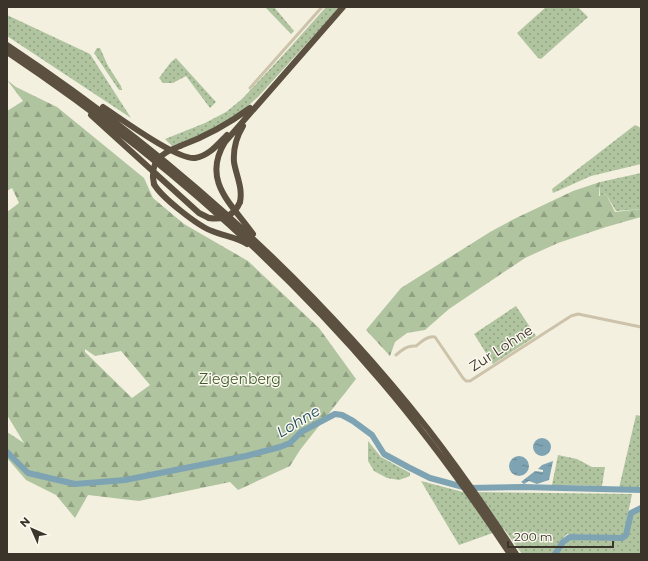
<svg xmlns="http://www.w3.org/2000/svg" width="648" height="561" viewBox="0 0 648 561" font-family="Montserrat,sans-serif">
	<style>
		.grass { fill: url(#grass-dots) }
		.forest { fill: url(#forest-firs); fill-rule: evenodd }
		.water { fill: url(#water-ripples) }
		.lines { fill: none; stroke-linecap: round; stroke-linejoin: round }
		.stream { stroke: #7ea4b3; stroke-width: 1 }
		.river { stroke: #7ea4b3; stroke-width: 6 }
		.minor { stroke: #cdc3ab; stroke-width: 3 }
		.motorway { stroke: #5c5041; stroke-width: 6 }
		.motorway-bridge { stroke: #5c5041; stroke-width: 6 }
		.labels { text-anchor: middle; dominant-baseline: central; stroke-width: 3; stroke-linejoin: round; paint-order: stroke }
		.street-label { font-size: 14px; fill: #3b342b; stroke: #fbf8ee }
		.park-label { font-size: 14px; fill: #3f5a2d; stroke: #fbf8ee }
		.water-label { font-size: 15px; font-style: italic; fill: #1e4b5f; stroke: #fbf8ee }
	</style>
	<defs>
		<pattern id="grass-dots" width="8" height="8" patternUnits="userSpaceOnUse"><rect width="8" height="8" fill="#afc49f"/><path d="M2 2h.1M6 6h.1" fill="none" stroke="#90a082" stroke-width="1.8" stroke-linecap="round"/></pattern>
		<pattern id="forest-firs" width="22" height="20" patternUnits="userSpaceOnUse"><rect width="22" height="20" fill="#afc49f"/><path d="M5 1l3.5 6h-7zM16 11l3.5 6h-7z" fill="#90a082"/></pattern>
		<pattern id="water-ripples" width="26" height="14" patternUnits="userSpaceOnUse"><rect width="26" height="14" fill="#7ea4b3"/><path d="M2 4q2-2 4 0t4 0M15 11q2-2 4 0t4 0" fill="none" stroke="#688692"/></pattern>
	</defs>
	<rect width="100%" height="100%" fill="#f4f0e0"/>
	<!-- grass -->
	<path class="grass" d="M265,7H274L294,31L291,34Z
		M326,7H340L258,97L240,113L224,124L190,139L172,146L165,139L205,123L226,112L242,99L286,52Z
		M546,7H578L588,17L541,59L538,58L517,33Z
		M7,15L90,54L131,118L7,36Z
		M97,48H100L108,66L121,86L122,90H119L94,53Z
		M176,58L216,102L210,108L186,76L173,83H163L159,78L171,62Z
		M635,125L641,128V164L591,176L553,193L552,189Z
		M641,173V209L616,211L606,194L600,196V182Z
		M516,306L536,336L493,364L474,334Z
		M636,415L641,416V485L636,489L619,488Z
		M368,441L381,457L410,473V476L399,480L387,478L374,471L368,461Z
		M558,455L577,459L592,467H605L602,486L552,485Z
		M421,481L463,492L632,494L624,534L621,536L567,534L561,540L552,554H522L504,529L459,545Z
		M641,510V554H557L565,543L571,538L623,539L627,536L633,514Z"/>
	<!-- forest -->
	<path class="forest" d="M7,80L16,87L57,107L144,178L153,198L184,224L248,261L319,328L356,379L300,450L290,466L238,490L230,482L139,501L88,495L75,518L56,495L26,480L7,458V432L24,443L7,415V212L19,203L12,188L7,191V111L23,101ZM85,349L95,356L121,351L150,385L132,398L85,352Z
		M600,182L599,196L606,194L615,212L641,209V217L606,227L558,243L525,258L449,309L425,330L407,333L395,342L390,356L366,330L401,288L490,232L514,219L573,191Z"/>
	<!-- water -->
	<path class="water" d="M533 447a9 9 0 1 1 18 0a9 9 0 1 1-18 0Z
		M509 466a10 10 0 1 1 20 0a10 10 0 1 1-20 0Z
		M553,461L549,480L537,484L529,481L524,484L521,482L535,471L543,472V470L538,469L542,465Z"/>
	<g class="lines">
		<!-- stream -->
		<path class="stream" d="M637,490L641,487"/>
		<!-- river -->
		<path class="river" d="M7,452L28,473L75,484L125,480L246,456L280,447L290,443L301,432L335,414L342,415L353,421L372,435L384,454L408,467L430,478L467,488L522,487L641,490
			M555,554L563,542L570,537L622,538L626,535L631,513L641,508"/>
		<!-- minor -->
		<path class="minor" d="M250,88L322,7
			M396,355C402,350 407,345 416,346C421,342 428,335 435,337L463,378L466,381H470L571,316L578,314L641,327"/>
		<!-- motorway -->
		<path class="motorway" d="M7,45C168,152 309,278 428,429C459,469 488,511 516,554
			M7,52C146,145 273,254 381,381C428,436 470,494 510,554
			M103,107C120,118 177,160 195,158C209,156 218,144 227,135
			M91,115L199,213L209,218
			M180,146C207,136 227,125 250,108
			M154,184C161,197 198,226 212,231C224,236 236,237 247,244
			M240,202C243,188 236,175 234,162C233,149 237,136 243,126
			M253,234C232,204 201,181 225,142L343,7"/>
		<!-- motorway-bridge -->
		<path class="motorway-bridge" d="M154,184C149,162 161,153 180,146
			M209,218C223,220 234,216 240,202"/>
	</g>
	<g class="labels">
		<!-- street labels -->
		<g class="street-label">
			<text transform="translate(501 348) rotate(-33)">Zur Lohne</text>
		</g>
		<!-- park labels -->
		<g class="park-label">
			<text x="240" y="379">Ziegenberg</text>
		</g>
		<!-- water labels -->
		<g class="water-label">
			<text transform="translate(298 421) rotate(-31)">Lohne</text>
		</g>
	</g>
	<!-- border -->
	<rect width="648" height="561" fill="none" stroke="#3b342b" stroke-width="16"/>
	<!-- north arrow -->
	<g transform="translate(32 529) rotate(315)" stroke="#fbf8ee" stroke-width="3" paint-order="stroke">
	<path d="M0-3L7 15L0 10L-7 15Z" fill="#3b342b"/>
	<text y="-6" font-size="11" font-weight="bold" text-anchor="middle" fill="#3b342b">N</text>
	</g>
	<!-- scale -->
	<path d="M508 541v6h105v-6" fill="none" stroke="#3b342b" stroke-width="2"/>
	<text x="514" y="541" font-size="12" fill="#3b342b" stroke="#fbf8ee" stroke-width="3" paint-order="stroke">200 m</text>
</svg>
